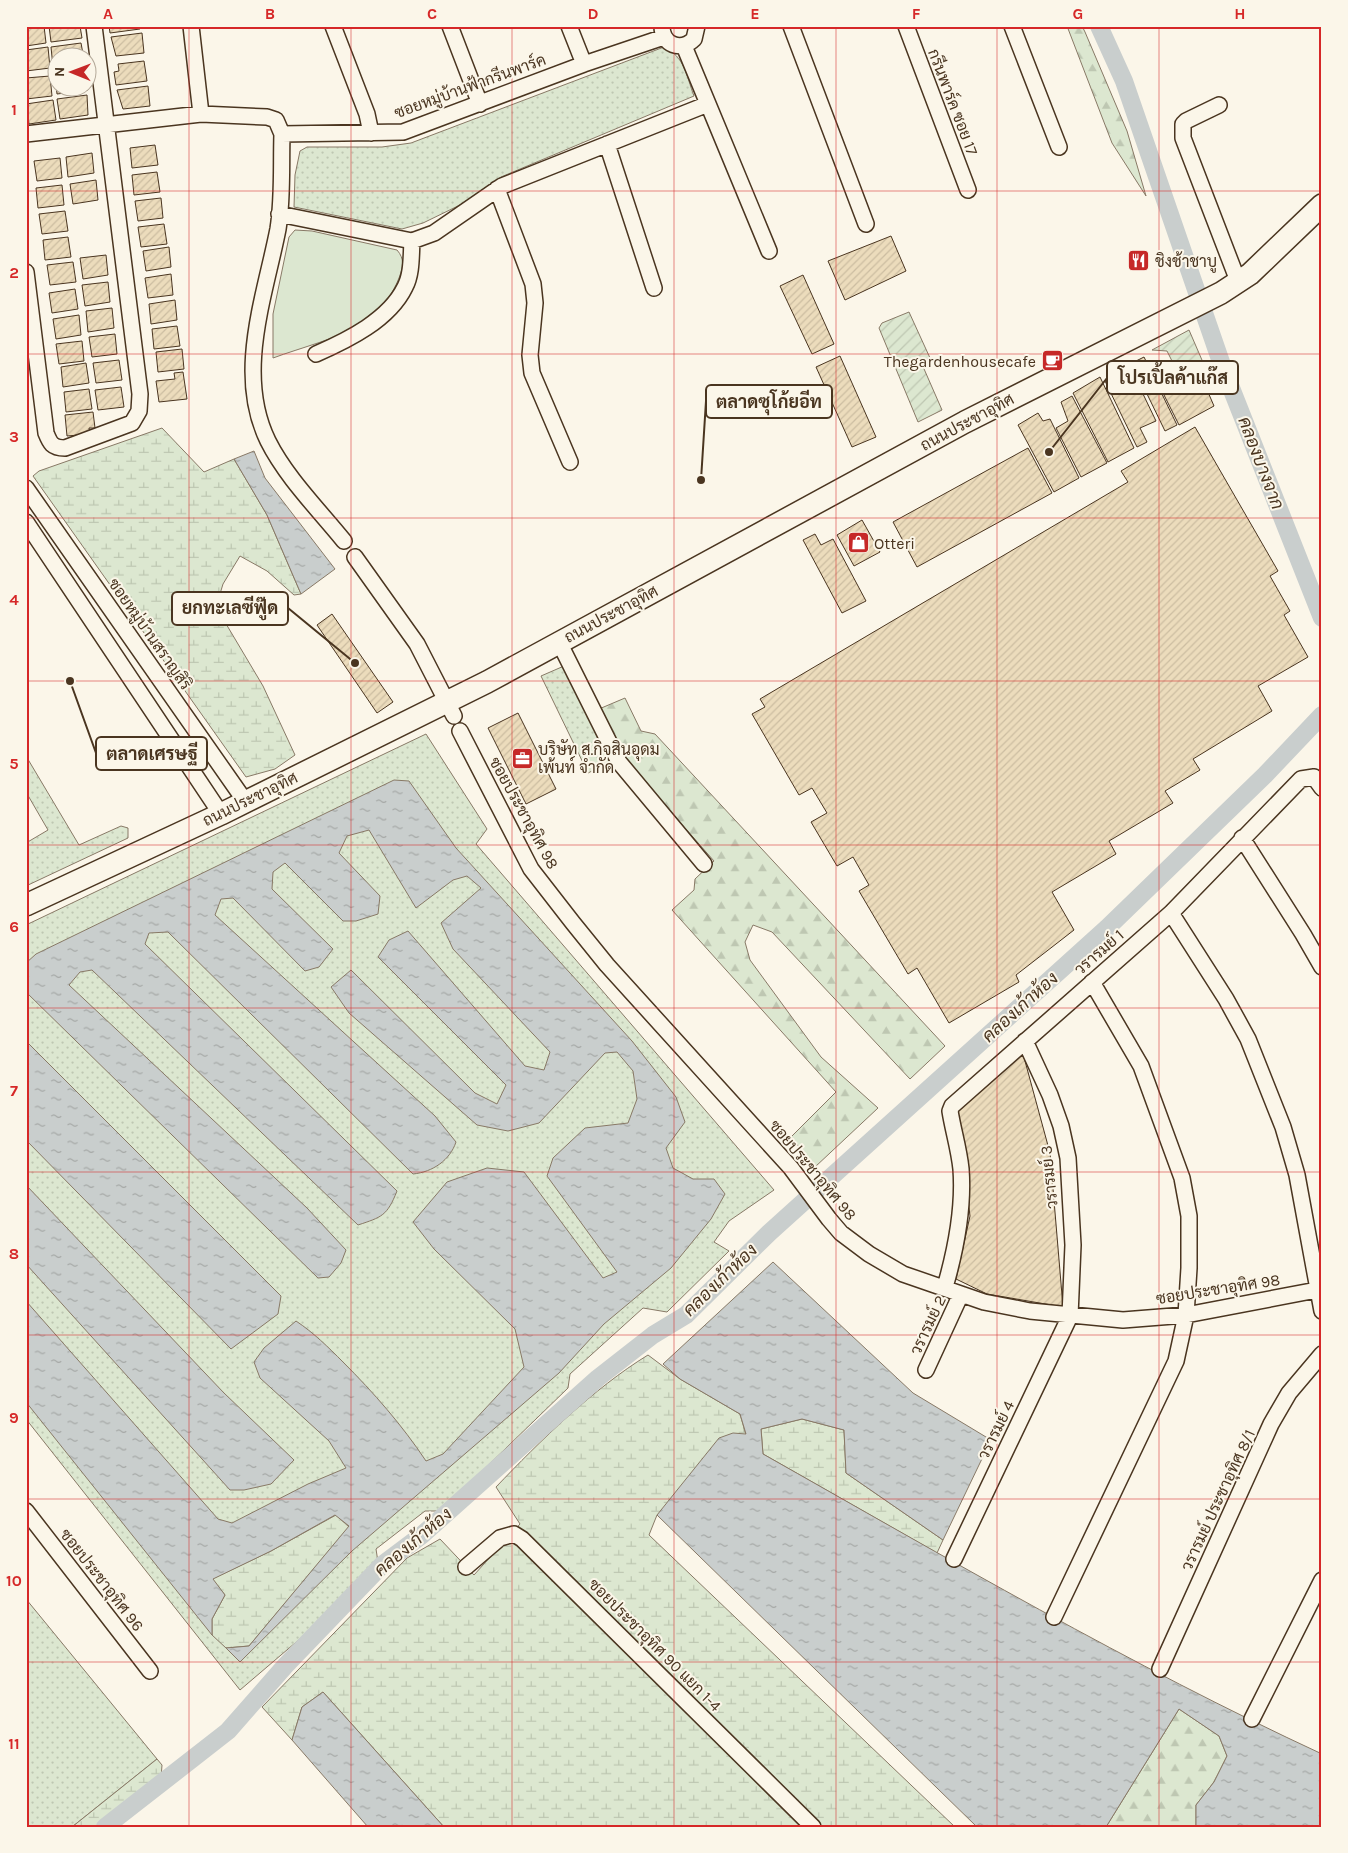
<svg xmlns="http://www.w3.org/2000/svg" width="1348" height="1853" viewBox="0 0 1348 1853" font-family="Karla,Sarabun,sans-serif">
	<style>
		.grass { fill: url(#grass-dots); stroke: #887966 }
		.forest { fill: url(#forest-firs); stroke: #887966 }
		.wetland { fill: url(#wetland-marsh); stroke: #887966 }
		.garden { fill: url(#garden-furrows); stroke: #887966 }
		.pitch { fill: #dce7d0; stroke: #887966 }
		.water { fill: url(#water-ripples); stroke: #887966 }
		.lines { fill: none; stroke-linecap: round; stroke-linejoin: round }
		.canal { stroke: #c9cecd; stroke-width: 18 }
		.building { fill: url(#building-hatch); stroke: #4a3520 }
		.street-casing { stroke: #4a3520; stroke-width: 18 }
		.secondary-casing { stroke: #4a3520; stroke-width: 24 }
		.street { stroke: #fbf6e9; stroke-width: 15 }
		.secondary { stroke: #fbf6e9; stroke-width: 21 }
		.grid { fill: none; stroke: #d62828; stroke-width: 1; stroke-opacity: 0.55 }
		.labels { text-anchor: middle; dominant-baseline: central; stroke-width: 4; stroke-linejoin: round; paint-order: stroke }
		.street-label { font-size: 16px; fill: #4a3520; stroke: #fbf6e9 }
		.poi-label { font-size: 16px; fill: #4a3520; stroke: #fbf6e9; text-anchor: start }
		.water-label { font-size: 18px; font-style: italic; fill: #4a3520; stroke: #fbf6e9 }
		.leader { fill: none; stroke: #4a3520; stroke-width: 2 }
		.callout-dot { fill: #4a3520; stroke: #fbf6e9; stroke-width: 2 }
		.callout { fill: #fbf6e9; stroke: #4a3520; stroke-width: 2 }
		.callout-label { font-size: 18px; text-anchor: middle; font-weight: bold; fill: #4a3520 }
		.neatline { fill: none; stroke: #d62828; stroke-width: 2 }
		.grid-label { font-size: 16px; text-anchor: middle; font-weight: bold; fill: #d62828 }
	</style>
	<defs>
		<pattern id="grass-dots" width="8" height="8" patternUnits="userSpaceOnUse" patternTransform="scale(1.25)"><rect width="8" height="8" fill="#dce7d0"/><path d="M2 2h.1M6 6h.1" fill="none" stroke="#bec7b2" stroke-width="1.8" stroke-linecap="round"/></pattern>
		<pattern id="forest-firs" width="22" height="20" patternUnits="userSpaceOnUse" patternTransform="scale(1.25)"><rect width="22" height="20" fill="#dce7d0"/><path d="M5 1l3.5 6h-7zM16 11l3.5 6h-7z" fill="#bec7b2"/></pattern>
		<pattern id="wetland-marsh" width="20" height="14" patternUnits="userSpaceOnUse" patternTransform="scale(1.25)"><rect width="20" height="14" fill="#dce7d0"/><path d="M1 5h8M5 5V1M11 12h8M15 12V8" fill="none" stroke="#bec7b2"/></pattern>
		<pattern id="garden-furrows" width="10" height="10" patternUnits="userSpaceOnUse" patternTransform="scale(1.25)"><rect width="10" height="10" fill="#dce7d0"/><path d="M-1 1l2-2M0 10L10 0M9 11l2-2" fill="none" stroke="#bec7b2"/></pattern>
		<pattern id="water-ripples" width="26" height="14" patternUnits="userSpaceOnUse" patternTransform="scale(1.25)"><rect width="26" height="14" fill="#c9cecd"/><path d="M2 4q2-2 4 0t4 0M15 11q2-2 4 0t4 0" fill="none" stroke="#a5a8a6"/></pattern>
		<pattern id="building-hatch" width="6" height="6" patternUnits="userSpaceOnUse" patternTransform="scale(1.25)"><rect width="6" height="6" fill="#ecdcbc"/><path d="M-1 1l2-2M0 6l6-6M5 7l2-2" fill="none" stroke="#ccbda1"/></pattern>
	</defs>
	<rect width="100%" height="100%" fill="#fbf6e9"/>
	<!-- grass -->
	<path class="grass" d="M664,47C685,57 686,75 694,96L501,177L460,205L423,223L402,229L294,207L295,175L300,151L307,147H382L411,143Z
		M564,666L614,760L588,773L541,676Z
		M426,734L487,829L476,844L774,1190L729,1221L714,1242L729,1251L667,1312L643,1308L570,1374L568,1388L441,1511H425L376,1549L378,1562L308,1632L240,1690L26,1419V925Z
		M26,756L79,845L121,826L128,828V838L26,886V843L48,830L26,792Z
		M26,1599L157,1759L72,1827H26Z"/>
	<!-- forest -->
	<path class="forest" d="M1067,26H1082L1085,32L1127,131L1146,196L1112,143Z
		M625,698L641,731L655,734L945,1046L910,1079L772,932L753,925L745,942L750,960L821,1057L878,1108L815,1167L791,1137L836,1092L672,910L694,890L695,879L714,861L626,761L599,709Z
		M1179,1709L1219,1736L1227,1756L1214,1782L1196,1805V1827H1106Z"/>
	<!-- wetland -->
	<path class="wetland" d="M162,428L204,472L234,459L267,515L301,594L294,595L267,571L240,556L223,584L216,607L263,686L295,755L275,769L246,777L33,476L39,471Z
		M648,1355L680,1379L740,1414L746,1435L657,1515L649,1535L955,1827H444L323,1692L302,1707L292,1740L262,1707L407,1558L440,1539L474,1575L520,1524L496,1487C540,1441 594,1388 648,1355Z
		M802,1419L844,1430L846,1473L943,1540L937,1553L763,1454L761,1429Z
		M336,1515L349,1527L249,1646L226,1648L212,1635V1619L225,1595L212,1579L271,1551Z
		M157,1759L162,1765L161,1778L98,1827H72Z"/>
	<!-- garden -->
	<path class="garden" d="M909,312L930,358L921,362L942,410L918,422L879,328L882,323Z
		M1189,330L1208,374L1194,381L1176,369L1167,351L1152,350Z"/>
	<!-- pitch -->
	<path class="pitch" d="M295,230L312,231L397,250C405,259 403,267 399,278C393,294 378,315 364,324C339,338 300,348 273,358V314L289,237Z"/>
	<!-- water -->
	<path class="water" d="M254,451L265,478L335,569L301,594L267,515L234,459Z
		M394,780L409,781L456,848L632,1041L676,1097L685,1122L666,1148L673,1168L693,1179H714L725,1194L711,1219L671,1268L604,1324L559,1373L352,1551L240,1662L226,1648L249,1646L349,1526L335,1515L271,1551L213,1579L225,1595L212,1619V1635L26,1402V1301L218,1519L232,1523L308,1484L346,1468L329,1441L260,1378L254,1362L264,1348L296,1321C314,1333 328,1347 343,1362C374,1393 402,1425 426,1461L443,1454L524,1367L515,1329L434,1249L413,1222L447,1182L487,1168L524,1172L603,1278L617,1272L547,1176L553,1158L585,1128L628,1123L637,1099L633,1071L617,1052L605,1053L539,1123L508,1131L477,1125L349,1013L331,987L351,970L475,1093L497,1104L506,1085L378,957L389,940L408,931L525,1066L544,1070L550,1052L453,949L441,923L481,888L467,876L453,880L416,908L369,830L347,836L339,853L380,896L378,914L356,921H343L285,863L273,872L272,889L333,949L319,967L305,971L233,898L221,899L215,915L435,1116L456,1142C450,1160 433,1172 413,1174L168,932L149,933L145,944L397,1191C387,1216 382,1217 358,1225L92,970L80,972L69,985L307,1208L346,1250L341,1263L329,1277L318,1278L26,992V963L36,954Z
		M26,1041L281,1296L278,1314L231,1349L26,1140Z
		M26,1185L224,1393L294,1460L271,1484L244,1490H230L26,1264Z
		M773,1262L913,1393L991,1440L943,1540L846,1473L844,1430L802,1419L761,1429L763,1454C947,1558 1130,1665 1322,1754V1827H1196V1805L1214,1782L1227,1756L1219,1736L1179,1709L1106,1827H977L657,1515L719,1438L733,1433L746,1434L740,1414L680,1379L663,1364Z
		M323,1692L444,1827H368L292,1740L302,1707Z"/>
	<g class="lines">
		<!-- canal -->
		<path class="canal" d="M1099,26L1124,81L1222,365L1322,618
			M105,1827L228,1731L285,1666L382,1565L422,1535L598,1378L653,1335L686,1315L769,1233L1107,928L1265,775L1322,715"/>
	</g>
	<!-- building -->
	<path class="building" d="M26,26H44L46,43L26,46Z
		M49,26H80L82,38L51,42Z
		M109,26H140V29L110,33Z
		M142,33L144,53L116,56L111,37Z
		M81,43L83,54H80V58H58V67H53L51,47Z
		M48,47L50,68L26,71V50Z
		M144,61L147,81L116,85L114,72L119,71L118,64Z
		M58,73V88L88,86V90L57,94L55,74Z
		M50,76L52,96L26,99V78Z
		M148,86L150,106L123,109L117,90Z
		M87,95L88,115L60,119L57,99Z
		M53,100L56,120L29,124L26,104Z
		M155,145L158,165L132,168L130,148Z
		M92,153L94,173L68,177L66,157Z
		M60,158L62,178L37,181L34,161Z
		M157,172L160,192L134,195L132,175Z
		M96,180L98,200L73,204L70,184Z
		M62,185L64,205L38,208L36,188Z
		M161,198L163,218L138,221L135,201Z
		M65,211L68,231L42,234L39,214Z
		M164,224L167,244L141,247L138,227Z
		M891,236L906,271L845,300L828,261Z
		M68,237L71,257L45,260L43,240Z
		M169,247L171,267L146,271L143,251Z
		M106,255L108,275L83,279L80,258Z
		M73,262L76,282L50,285L47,265Z
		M171,274L173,295L148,298L145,278Z
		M803,275L834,344L812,354L780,286Z
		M108,282L110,302L85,306L82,285Z
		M75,289L78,309L52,313L49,293Z
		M175,300L177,320L151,324L149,304Z
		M112,308L114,328L88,332L86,311Z
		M79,315L81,335L56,339L53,319Z
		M177,326L180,346L154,349L152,329Z
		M115,334L117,354L92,357L89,337Z
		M82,341L84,361L59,364L56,344Z
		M182,349L184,369L158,372L156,352Z
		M840,356L876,437L852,447L816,367Z
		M1144,357L1177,425L1165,431L1132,363Z
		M119,360L122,380L96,383L93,363Z
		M86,363L89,383L63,387L61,367Z
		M1188,363L1195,378L1201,376L1214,406L1179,425L1153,373L1165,366L1170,373Z
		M1131,369L1156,421L1140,428L1147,442L1137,447L1105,381Z
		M183,372L187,399L159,402L156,381L175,379L174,373Z
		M1100,377L1134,448L1108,462L1073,393Z
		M121,387L124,407L98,410L95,390Z
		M89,389L92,409L66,412L64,392Z
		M1072,396L1107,463L1081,477L1056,428L1068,421L1061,402Z
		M93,412L95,428H89L90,434L67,436L65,415Z
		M1038,413L1043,421L1050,419L1079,478L1054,492L1018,425Z
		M1195,427L1278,571L1270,576L1290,611L1284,615L1308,657L1258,686L1272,711L1193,759L1200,770L1165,791L1173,803L1109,841L1116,854L1052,892L1074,930L1016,975L1019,982L949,1023L917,968L908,974L859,891L869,885L853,857L837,866L811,822L827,813L812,788L799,795L752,714L765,707L760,699L1128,482L1121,471Z
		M1028,448L1052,493L917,567L893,522Z
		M862,520L880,552L854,566L837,535Z
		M815,534L821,545L833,539L866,601L842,613L803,540Z
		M332,614L393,702L377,713L317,625Z
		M518,713L556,789L526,804L488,728Z
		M1022,1050L1050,1153L1063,1307L987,1294L956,1279L970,1216L957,1112Z"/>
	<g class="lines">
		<defs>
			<path id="street" d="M191,26L201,114
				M333,26L367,114L371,133
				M450,26L480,104
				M569,26L584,64
				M662,26C662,45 681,52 694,39L697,26
				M791,26L866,224
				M906,26L968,190
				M1012,26L1059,147
				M684,46L769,251
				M1219,105L1186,121L1183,124V138L1238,281
				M26,134L201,114L267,117L276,120L282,134
				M607,144L654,288
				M497,189L533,284L535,303L530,355L532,373L570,462
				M279,214L412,241L434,233L502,186L708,104
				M26,272L46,433C50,443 52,448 65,448L132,423L139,411L140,394L94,26
				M316,354C348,340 389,320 405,287C412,274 411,256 412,241
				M26,488L245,801
				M26,522L221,814
				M344,541C318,509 286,477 268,441C235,374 265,296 278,229C283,198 281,165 282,134L403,132L584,64L664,37
				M355,557L417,644L454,716
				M559,642L619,762L704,864
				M460,731L531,869L573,923L607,965L791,1168L829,1219L841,1233L869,1254L903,1274L984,1302L1030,1311L1123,1320L1186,1315L1322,1289
				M1242,838L1303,934L1322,967
				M1171,913L1226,999L1248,1039L1283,1127L1297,1175L1322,1311
				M945,1287C956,1249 964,1209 961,1169C959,1149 953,1130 950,1111L952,1106L1171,913L1301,779L1314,777L1322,788
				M926,1370L961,1294
				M26,1511L150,1671
				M954,1559L1070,1316L1073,1245L1068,1158L1061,1126L1050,1095L1025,1041
				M466,1567L500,1538L514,1534L522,1539L813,1827
				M1054,1617L1176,1361L1186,1315L1189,1268V1216L1182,1178L1141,1066L1092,982
				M1160,1669L1271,1424L1289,1393L1322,1354
				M1252,1719L1322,1580"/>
			<path id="secondary" d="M26,905L221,814L487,682L965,422L1221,293L1250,274L1322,205"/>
		</defs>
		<!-- street casing -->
		<use href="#street" class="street-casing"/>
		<!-- secondary casing -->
		<use href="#secondary" class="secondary-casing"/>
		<!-- street -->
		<use href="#street" class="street"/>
		<!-- secondary -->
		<use href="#secondary" class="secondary"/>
	</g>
	<!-- grid -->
	<path class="grid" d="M189,26V1827M351,26V1827M512,26V1827M674,26V1827M836,26V1827M997,26V1827M1159,26V1827M26,191H1322M26,354H1322M26,518H1322M26,681H1322M26,845H1322M26,1008H1322M26,1172H1322M26,1335H1322M26,1499H1322M26,1662H1322"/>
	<!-- icons -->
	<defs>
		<symbol id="restaurant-square" viewBox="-11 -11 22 22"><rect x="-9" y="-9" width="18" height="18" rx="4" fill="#c62828" stroke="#fbf6e9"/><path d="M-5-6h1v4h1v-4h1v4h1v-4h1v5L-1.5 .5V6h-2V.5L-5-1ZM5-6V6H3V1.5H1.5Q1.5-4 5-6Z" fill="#fff"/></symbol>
		<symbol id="cafe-square" viewBox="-11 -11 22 22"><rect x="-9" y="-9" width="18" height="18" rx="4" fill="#c62828" stroke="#fbf6e9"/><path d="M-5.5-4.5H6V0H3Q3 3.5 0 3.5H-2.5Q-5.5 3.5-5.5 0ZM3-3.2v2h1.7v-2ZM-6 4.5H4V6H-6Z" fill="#fff"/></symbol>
		<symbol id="shop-square" viewBox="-11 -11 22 22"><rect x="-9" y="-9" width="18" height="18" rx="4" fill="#c62828" stroke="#fbf6e9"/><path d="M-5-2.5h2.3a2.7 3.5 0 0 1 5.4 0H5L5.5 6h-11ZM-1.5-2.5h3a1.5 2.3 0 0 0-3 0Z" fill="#fff"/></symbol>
		<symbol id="office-square" viewBox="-11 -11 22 22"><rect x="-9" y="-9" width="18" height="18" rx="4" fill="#c62828" stroke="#fbf6e9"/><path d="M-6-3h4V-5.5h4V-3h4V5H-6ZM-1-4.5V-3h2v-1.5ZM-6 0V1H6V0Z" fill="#fff"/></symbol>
	</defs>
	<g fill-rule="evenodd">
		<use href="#restaurant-square" x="1126" y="248" width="25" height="25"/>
		<use href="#cafe-square" x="1040" y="348" width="25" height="25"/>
		<use href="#shop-square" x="846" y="530" width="25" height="25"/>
		<use href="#office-square" x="510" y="746" width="25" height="25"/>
	</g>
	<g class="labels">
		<!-- street labels -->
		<g class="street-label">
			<text transform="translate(470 86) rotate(-20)">ซอยหมู่บ้านฟ้ากรีนพาร์ค</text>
			<text transform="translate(953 102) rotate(69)">กรีนพาร์ค ซอย 17</text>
			<text transform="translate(967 422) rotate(-28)">ถนนประชาอุทิศ</text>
			<text transform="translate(611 614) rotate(-28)">ถนนประชาอุทิศ</text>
			<text transform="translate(150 634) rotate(55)">ซอยหมู่บ้านสราญสิริ</text>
			<text transform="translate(250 799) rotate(-26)">ถนนประชาอุทิศ</text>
			<text transform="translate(524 813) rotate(61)">ซอยประชาอุทิศ 98</text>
			<text transform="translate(1099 952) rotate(-41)">วรารมย์ 1</text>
			<text transform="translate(813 1170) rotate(50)">ซอยประชาอุทิศ 98</text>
			<text transform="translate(1049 1177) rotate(-96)">วรารมย์ 3</text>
			<text transform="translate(1218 1289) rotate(-9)">ซอยประชาอุทิศ 98</text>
			<text transform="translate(928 1325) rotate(-65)">วรารมย์ 2</text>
			<text transform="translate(996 1430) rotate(-64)">วรารมย์ 4</text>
			<text transform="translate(1218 1500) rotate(-65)">วรารมย์ ประชาอุทิศ 8/1</text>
			<text transform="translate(102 1580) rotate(52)">ซอยประชาอุทิศ 96</text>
			<text transform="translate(655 1645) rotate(45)">ซอยประชาอุทิศ 90 แยก 1-4</text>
		</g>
		<!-- poi labels -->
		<g class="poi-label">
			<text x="1155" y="261">ชิงช้าชาบู</text>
			<text x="1036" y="361" text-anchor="end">Thegardenhousecafe</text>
			<text x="874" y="543">Otteri</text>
			<text x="538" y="749">บริษัท ส.กิจสินอุดม<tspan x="538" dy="18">เพ้นท์ จำกัด</tspan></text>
		</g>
		<!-- water labels -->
		<g class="water-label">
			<text transform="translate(1261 463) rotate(69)">คลองบางจาก</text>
			<text transform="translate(1020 1007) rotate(-42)">คลองเก้าห้อง</text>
			<text transform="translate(720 1280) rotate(-44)">คลองเก้าห้อง</text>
			<text transform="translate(413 1542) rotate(-40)">คลองเก้าห้อง</text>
		</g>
	</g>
	<!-- callouts -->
	<path class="leader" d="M1049 452L1107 378M701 480L706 401M355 663L288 608M70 681L96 753"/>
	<g class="callout-dot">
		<circle cx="1049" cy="452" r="5"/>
		<circle cx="701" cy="480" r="5"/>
		<circle cx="355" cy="663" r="5"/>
		<circle cx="70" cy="681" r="5"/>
	</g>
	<g class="callout">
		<rect x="1107" y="361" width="131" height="33" rx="5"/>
		<rect x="706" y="385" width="126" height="33" rx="5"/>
		<rect x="172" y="592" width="116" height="33" rx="5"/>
		<rect x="96" y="737" width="111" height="33" rx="5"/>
	</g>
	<g class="callout-label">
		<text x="1173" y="384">โปรเปิ้ลค้าแก๊ส</text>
		<text x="769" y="408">ตลาดซุโก้ยอีท</text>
		<text x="230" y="614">ยกทะเลซีฟู๊ด</text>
		<text x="152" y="760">ตลาดเศรษฐี</text>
	</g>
	<!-- border -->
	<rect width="1348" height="1853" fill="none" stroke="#fbf6e9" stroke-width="55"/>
	<!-- north arrow -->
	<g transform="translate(72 72) rotate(271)"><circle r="24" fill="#fbf6e9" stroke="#b4a999"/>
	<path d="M0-4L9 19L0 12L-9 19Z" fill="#c62828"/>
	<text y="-8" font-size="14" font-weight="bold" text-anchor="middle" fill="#4a3520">N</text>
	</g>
	<rect x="28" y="28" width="1292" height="1798" class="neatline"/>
	<g class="grid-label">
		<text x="108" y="19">A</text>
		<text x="270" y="19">B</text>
		<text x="432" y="19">C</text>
		<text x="593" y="19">D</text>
		<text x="755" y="19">E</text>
		<text x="916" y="19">F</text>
		<text x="1078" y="19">G</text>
		<text x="1240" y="19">H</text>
		<text x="14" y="115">1</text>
		<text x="14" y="278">2</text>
		<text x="14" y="442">3</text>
		<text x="14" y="605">4</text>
		<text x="14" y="769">5</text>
		<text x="14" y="932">6</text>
		<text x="14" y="1096">7</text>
		<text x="14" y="1259">8</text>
		<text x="14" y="1423">9</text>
		<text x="14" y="1586">10</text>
		<text x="14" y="1749">11</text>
	</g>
</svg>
